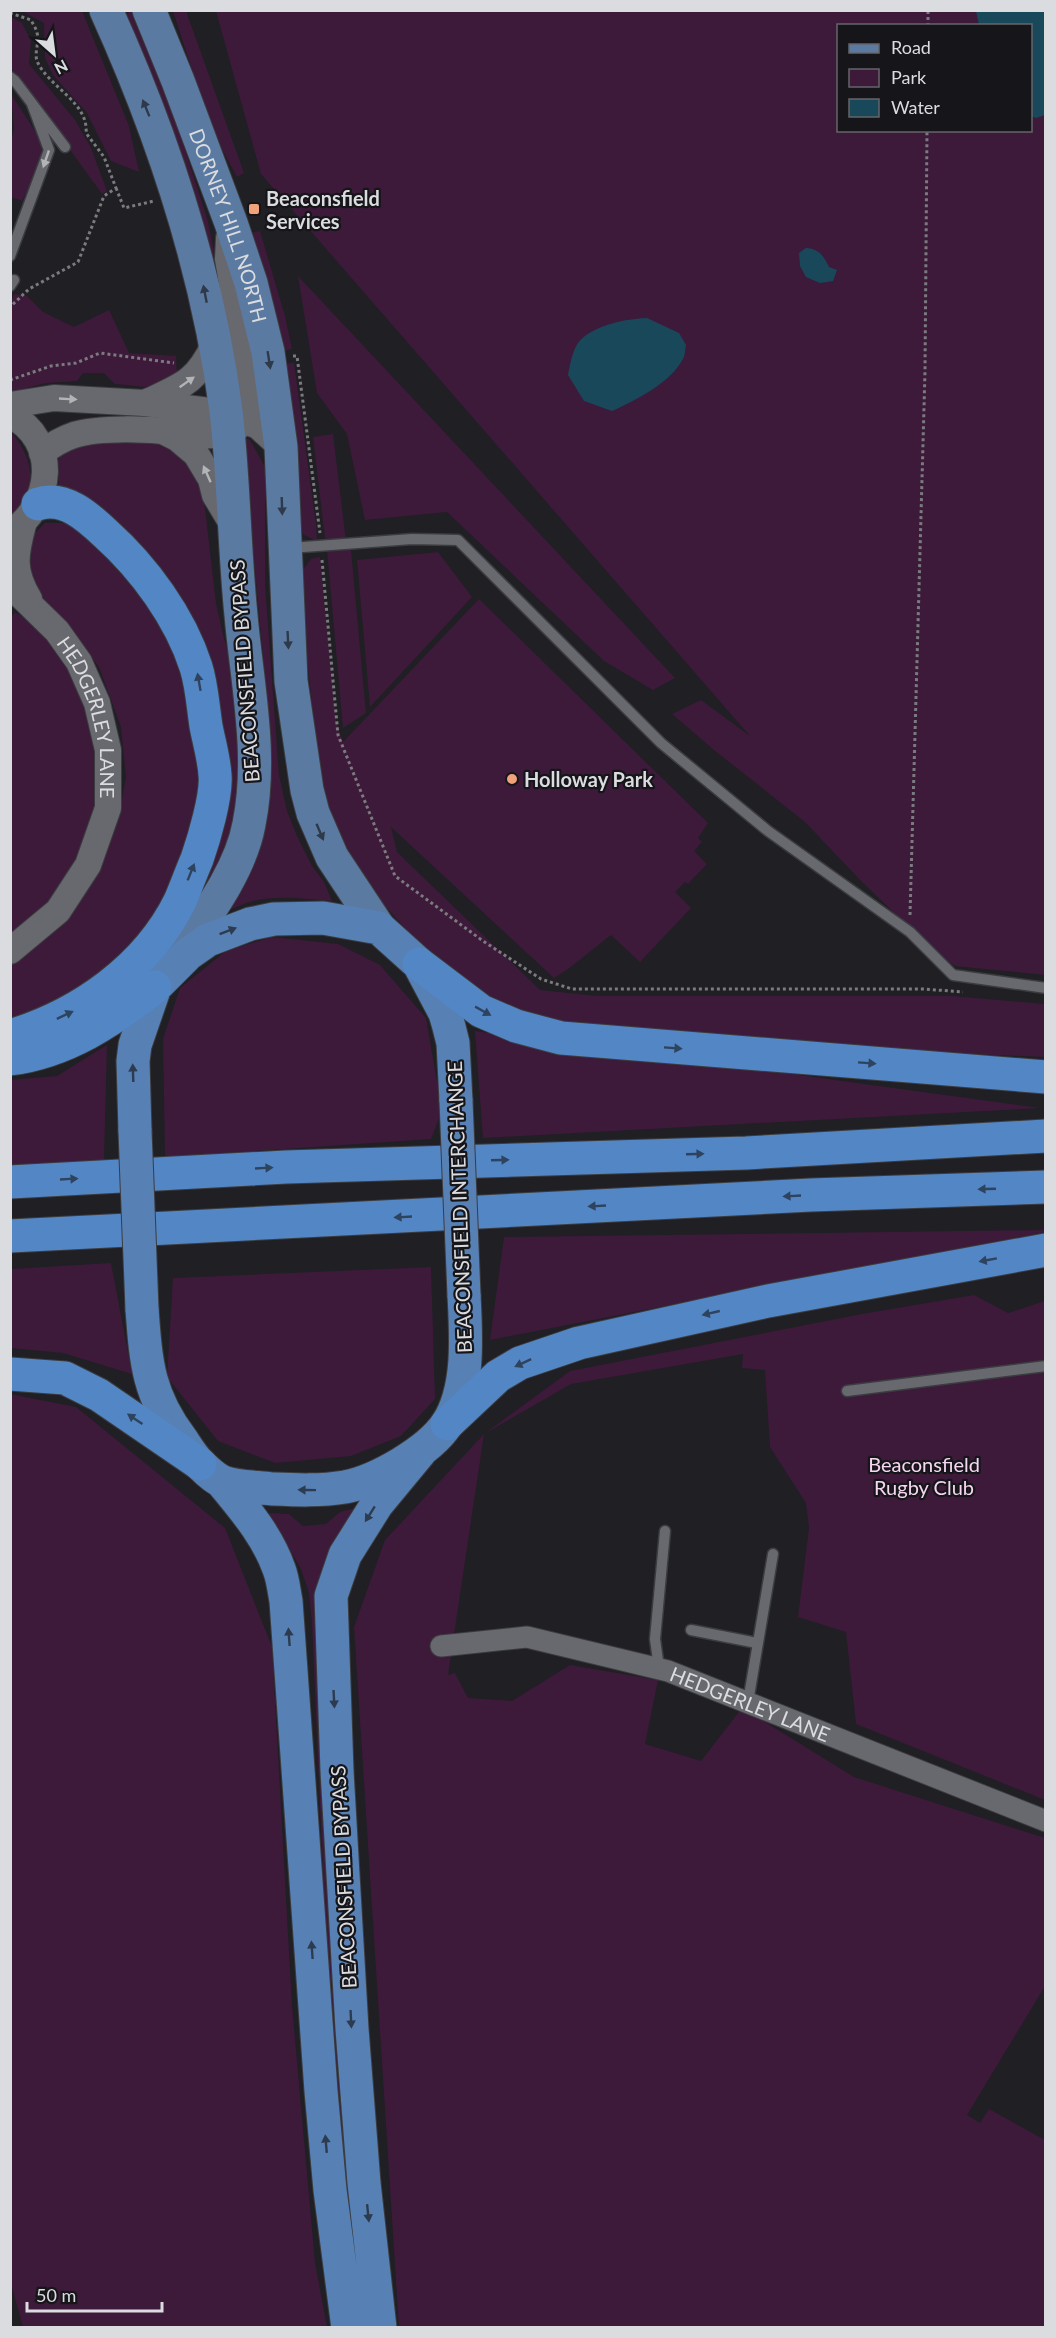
<svg xmlns="http://www.w3.org/2000/svg" width="1056" height="2338" viewBox="0 0 1056 2338" font-family="Lato,sans-serif">
	<style>
		.green { fill: #3d1a3a; fill-rule: evenodd }
		.water { fill: #19485b }
		.lines { fill: none; stroke-linecap: round; stroke-linejoin: round }
		.service-casing { stroke: #3b3c3f; stroke-width: 13 }
		.minor-casing { stroke: #3b3c3f; stroke-width: 23 }
		.tertiary-casing { stroke: #3b3c3f; stroke-width: 28 }
		.primary-casing { stroke: #3b3c3f; stroke-width: 35 }
		.trunk-casing { stroke: #3b3c3f; stroke-width: 35 }
		.motorway-casing { stroke: #3b3c3f; stroke-width: 35 }
		.path { stroke: #7b7b7f; stroke-width: 3; stroke-dasharray: 3 3; stroke-linecap: butt }
		.service { stroke: #68696e; stroke-width: 10 }
		.minor { stroke: #68696e; stroke-width: 21 }
		.tertiary { stroke: #68696e; stroke-width: 26 }
		.primary { stroke: #5b7aa2; stroke-width: 33 }
		.trunk { stroke: #5780b4; stroke-width: 33 }
		.motorway { stroke: #5386c5; stroke-width: 33 }
		.trunk-bridge-casing { stroke: #3b3c3f; stroke-width: 35; stroke-linecap: butt }
		.trunk-bridge { stroke: #5780b4; stroke-width: 33 }
		.oneway { fill: #2e394a }
		.oneway2 { fill: #b3b4b7 }
		.oneway3 { fill: #2e435e }
		.oneway4 { fill: #2d3b50 }
		.poi-dot { fill: #f0a27a; stroke: #16161a; stroke-width: 2 }
		.labels { text-anchor: middle; dominant-baseline: central; stroke-width: 4.5; stroke-linejoin: round; paint-order: stroke }
		.poi-label { font-size: 20px; font-weight: bold; fill: #dbdcdf; stroke: #16161a; text-anchor: start }
		.street-label { font-size: 20px; fill: #dbdcdf; stroke: #16161a }
		.park-label { font-size: 20px; fill: #f6d5f1; stroke: #16161a }
	</style>
	<rect width="100%" height="100%" fill="#1f1f24"/>
	<!-- green -->
	<path class="green" d="M22,11H82L129,126L139,172L111,161L87,113L53,75L45,58L44,23Z
		M129,11H140L207,218L233,338L194,190L127,15Z
		M173,11H186L244,173L237,177L212,131Z
		M216,11H1045V975L955,966L935,952L861,881L805,822L714,750L672,714L701,700L750,736L261,174ZM838,26H1030V130H838Z
		M11,17L22,23L31,41L29,64L75,120L91,148L107,191L102,194L11,68Z
		M11,94C19,108 42,136 42,152C42,166 28,189 22,201L11,197L10,148L14,128Z
		M260,231L285,316L292,349L280,352L251,233Z
		M298,276L675,678L653,690L604,661L447,512L365,520L347,434L317,393Z
		M14,294L27,296L43,312L74,327L109,310L129,353L176,356L177,379L161,385L146,387L115,384L104,373H83L77,381L46,383L11,392L10,304Z
		M294,363L316,524L317,541L304,535L300,528L280,364Z
		M11,432C33,457 41,492 11,516Z
		M333,434L346,541L325,538L313,437Z
		M242,436L250,440L265,467V584L279,775L287,811L297,836L312,866L324,882L332,901C307,899 278,895 253,901C244,903 235,908 226,911L266,769L269,716Z
		M81,437L159,443L182,456L202,483L216,603L224,639L234,667L241,736L236,825L208,886L180,931L208,856L203,663L59,493L58,460L67,444Z
		M45,523H70L108,553L166,630L186,677L198,768L197,816L187,857L142,939L64,1006L11,1023V963L27,954L82,897L118,822L126,777L121,727L99,667L58,614L33,586L24,557L32,536Z
		M327,550H351L366,713L343,728Z
		M438,552L472,597L370,707L357,560Z
		M320,557L336,721L343,742L479,599L708,823L698,838L702,842L694,851L707,864L688,884L685,882L675,892L691,908L640,962L611,935L568,969L554,978L391,827L397,852L540,990L597,996H953L1045,1004V1057L918,1052L540,1022L484,1004L438,964L375,895L337,839L321,784L304,632L303,570L311,559Z
		M15,612L42,629L62,655L87,704L99,759L96,811L70,878L24,933L10,941V619Z
		M272,937L338,944L380,965L426,1018L442,1111L431,1139L165,1157L163,1039L180,988L226,951Z
		M475,1031L1040,1108L483,1138Z
		M107,1045L104,1161L11,1165L10,1080L57,1076Z
		M1045,1230V1232L490,1340L504,1237Z
		M111,1263L132,1374L63,1353L11,1348V1269Z
		M431,1267L435,1399L401,1436L351,1456L275,1463L218,1441L167,1377L173,1278Z
		M974,1295L1008,1313L1045,1301V1800L856,1724L846,1632L798,1617L809,1528L806,1503L770,1447L765,1370L742,1368L743,1354L571,1384L484,1434L448,1675L455,1673L468,1698L512,1701L570,1665L658,1680L645,1744L701,1761L742,1708L854,1777L1045,1838V1986L967,2115L980,2123L989,2109L1045,2140V2327H399L354,1627L385,1540L484,1434L570,1371L862,1314Z
		M10,1394L76,1407L225,1528L272,1647L292,2006L315,2263L327,2327H23L10,2280Z
		M371,1504L340,1554L373,2327L351,2263L328,1986L312,1624L309,1593L301,1569L269,1513L289,1514L303,1526L326,1524L340,1512Z"/>
	<!-- water -->
	<path class="water" d="M976,11H1045V115L1036,118L1031,116L1030,26L979,25Z
		M806,248C819,249 823,255 829,267L837,270L833,281L820,283L806,277L800,266L799,253Z
		M647,318L679,333L686,345C685,349 685,356 683,359C669,384 636,400 612,411L584,401L568,375C570,365 572,352 578,343C592,325 626,319 647,318Z"/>
	<g class="lines">
		<defs>
			<path id="service" d="M10,77L15,81L65,147
				M10,256L49,150L32,104
				M10,286L14,280
				M290,548L412,539L458,540L661,743L768,831L910,932L953,975L1046,988
				M847,1391L1046,1366
				M691,1630L757,1643
				M659,1668L655,1639L665,1531
				M748,1702L773,1554"/>
			<g id="minor">
				<path id="s1" d="M441,1646L527,1637L668,1671L1046,1821"/>
			</g>
			<g id="tertiary">
				<path d="M145,403C181,386 196,383 214,345"/>
				<path d="M10,405L54,398L145,403L226,413L258,426L281,447"/>
				<path d="M10,415C60,440 53,505 10,533"/>
				<path d="M165,432L177,438L196,454L211,479L215,495L233,525"/>
				<path d="M42,453C52,445 62,439 74,435C100,427 149,429 176,432C192,433 211,438 227,433C245,427 250,409 250,392L228,259L229,238"/>
				<path d="M23,525C15,555 12,571 29,599"/>
				<path id="s2" d="M10,585L57,631L79,662L97,703L108,750V808L88,865L58,911L10,951"/>
			</g>
			<g id="primary">
				<path d="M106,10C164,138 208,272 226,411C234,479 234,547 241,615C247,684 263,755 249,824C240,874 201,922 173,964"/>
				<path id="s3" d="M149,10L178,81L231,223L251,283L268,352L281,447L291,681L307,790L313,813L332,857L379,928"/>
			</g>
			<path id="trunk" d="M135,1131L133,1061L135,1045L155,987L188,954L208,940L250,924L274,919L323,918L379,928L419,964L445,1013L449,1027L453,1043L456,1101
				M142,1309C146,1363 148,1395 182,1440C188,1449 194,1459 201,1465C207,1471 216,1479 223,1482C237,1487 257,1487 272,1489C297,1490 320,1491 345,1487C377,1481 429,1451 447,1424C470,1389 466,1335 464,1295
				M222,1482C244,1509 267,1535 279,1569C283,1579 284,1591 286,1601L321,2091L330,2190L348,2328
				M380,2328L364,2183L352,2029L337,1771L331,1596L345,1555L377,1504L420,1452"/>
			<path id="motorway" d="M419,964L481,1011L516,1026L561,1038L1046,1077
				M10,1036C80,1015 147,968 180,901C186,887 191,873 197,859C204,839 217,795 215,775C214,758 209,742 206,726C203,707 202,686 196,667C180,617 144,568 105,533C88,517 64,495 38,504
				M10,1059C66,1052 112,1021 155,987
				M10,1182L286,1167L746,1153L1046,1136
				M10,1236L811,1195L1046,1187
				M10,1374L65,1378L99,1395L200,1464
				M447,1424L498,1376L520,1363L579,1343L768,1301L1046,1250"/>
		</defs>
		<!-- service casing -->
		<use href="#service" class="service-casing"/>
		<!-- minor casing -->
		<use href="#minor" class="minor-casing"/>
		<!-- tertiary casing -->
		<use href="#tertiary" class="tertiary-casing"/>
		<!-- primary casing -->
		<use href="#primary" class="primary-casing"/>
		<!-- trunk casing -->
		<use href="#trunk" class="trunk-casing"/>
		<!-- motorway casing -->
		<use href="#motorway" class="motorway-casing"/>
		<!-- path -->
		<path class="path" d="M10,13L31,20C33,24 36,28 37,33C40,41 34,52 37,61C48,87 89,102 86,133L104,157L116,188L104,196L78,262L29,289L10,307
			M928,26V10
			M116,188L124,208L154,201
			M293,356H297L320,533
			M10,380L51,366L76,363L100,353L174,363
			M322,560L338,735L395,876L483,941L541,979L572,989H924L963,992
			M910,915L925,371L927,130"/>
		<!-- service -->
		<use href="#service" class="service"/>
		<!-- minor -->
		<use href="#minor" class="minor"/>
		<!-- tertiary -->
		<use href="#tertiary" class="tertiary"/>
		<!-- primary -->
		<use href="#primary" class="primary"/>
		<!-- trunk -->
		<use href="#trunk" class="trunk"/>
		<!-- motorway -->
		<use href="#motorway" class="motorway"/>
		<defs>
			<path id="trunk-bridge" d="M456,1101L464,1295
				M135,1131L142,1309"/>
		</defs>
		<!-- trunk-bridge casing -->
		<use href="#trunk-bridge" class="trunk-bridge-casing"/>
		<!-- trunk-bridge -->
		<use href="#trunk-bridge" class="trunk-bridge"/>
	</g>
	<!-- one-way arrows -->
	<defs><path id="oneway-solid" d="M-6-.8H1V-3.2L6.5 0L1 3.2V.8H-6Z" transform="scale(1.5)"/></defs>
	<g class="oneway">
		<use href="#oneway-solid" transform="translate(146 108) rotate(-112)"/>
		<use href="#oneway-solid" transform="translate(205 294) rotate(-101)"/>
		<use href="#oneway-solid" transform="translate(269 360) rotate(81)"/>
		<use href="#oneway-solid" transform="translate(282 506) rotate(88)"/>
		<use href="#oneway-solid" transform="translate(288 640) rotate(87)"/>
		<use href="#oneway-solid" transform="translate(320 832) rotate(67)"/>
	</g>
	<g class="oneway2">
		<use href="#oneway-solid" transform="translate(46 159) rotate(109)"/>
		<use href="#oneway-solid" transform="translate(187 382) rotate(-35)"/>
		<use href="#oneway-solid" transform="translate(68 399) rotate(3)"/>
		<use href="#oneway-solid" transform="translate(207 474) rotate(-114)"/>
	</g>
	<g class="oneway3">
		<use href="#oneway-solid" transform="translate(199 682) rotate(-100)"/>
		<use href="#oneway-solid" transform="translate(191 872) rotate(-68)"/>
		<use href="#oneway-solid" transform="translate(483 1011) rotate(29)"/>
		<use href="#oneway-solid" transform="translate(65 1015) rotate(-25)"/>
		<use href="#oneway-solid" transform="translate(673 1048) rotate(4)"/>
		<use href="#oneway-solid" transform="translate(867 1063) rotate(4)"/>
		<use href="#oneway-solid" transform="translate(695 1154) rotate(-2)"/>
		<use href="#oneway-solid" transform="translate(500 1160) rotate(-2)"/>
		<use href="#oneway-solid" transform="translate(264 1168) rotate(-3)"/>
		<use href="#oneway-solid" transform="translate(69 1179) rotate(-3)"/>
		<use href="#oneway-solid" transform="translate(987 1189) rotate(178)"/>
		<use href="#oneway-solid" transform="translate(792 1196) rotate(177)"/>
		<use href="#oneway-solid" transform="translate(597 1206) rotate(177)"/>
		<use href="#oneway-solid" transform="translate(403 1217) rotate(177)"/>
		<use href="#oneway-solid" transform="translate(988 1260) rotate(170)"/>
		<use href="#oneway-solid" transform="translate(711 1313) rotate(167)"/>
		<use href="#oneway-solid" transform="translate(523 1363) rotate(155)"/>
		<use href="#oneway-solid" transform="translate(135 1419) rotate(-146)"/>
	</g>
	<g class="oneway4">
		<use href="#oneway-solid" transform="translate(228 931) rotate(-21)"/>
		<use href="#oneway-solid" transform="translate(133 1073) rotate(-92)"/>
		<use href="#oneway-solid" transform="translate(307 1490) rotate(-179)"/>
		<use href="#oneway-solid" transform="translate(370 1514) rotate(122)"/>
		<use href="#oneway-solid" transform="translate(289 1637) rotate(-94)"/>
		<use href="#oneway-solid" transform="translate(334 1699) rotate(87)"/>
		<use href="#oneway-solid" transform="translate(312 1950) rotate(-94)"/>
		<use href="#oneway-solid" transform="translate(351 2019) rotate(87)"/>
		<use href="#oneway-solid" transform="translate(326 2144) rotate(-95)"/>
		<use href="#oneway-solid" transform="translate(368 2213) rotate(84)"/>
	</g>
	<!-- markers -->
	<g class="poi-dot">
		<rect x="248" y="203" width="12" height="12" rx="3"/>
		<circle cx="512" cy="779" r="6"/>
	</g>
	<g class="labels">
		<!-- poi labels -->
		<g class="poi-label">
			<text x="266" y="198">Beaconsfield<tspan x="266" dy="23">Services</tspan></text>
			<text x="524" y="779">Holloway Park</text>
		</g>
		<!-- street labels -->
		<g class="street-label">
			<text stroke="none"><textPath href="#s3" startOffset="230">DORNEY HILL NORTH</textPath></text>
			<text transform="translate(244 671) rotate(-94)">BEACONSFIELD BYPASS</text>
			<text stroke="none"><textPath href="#s2" startOffset="160">HEDGERLEY LANE</textPath></text>
			<text transform="translate(459 1207) rotate(-92)">BEACONSFIELD INTERCHANGE</text>
			<text stroke="none"><textPath href="#s1" startOffset="320">HEDGERLEY LANE</textPath></text>
			<text transform="translate(343 1877) rotate(-93)">BEACONSFIELD BYPASS</text>
		</g>
		<!-- park labels -->
		<g class="park-label">
			<text x="924" y="1464">Beaconsfield<tspan x="924" dy="23">Rugby Club</tspan></text>
		</g>
	</g>
	<!-- border -->
	<rect width="1056" height="2338" fill="none" stroke="#dbdcdf" stroke-width="24"/>
	<!-- legend -->
	<rect x="837" y="24" width="195" height="108" fill="#16161a" stroke="#656569" stroke-width="1.5"/>
	<rect x="849" y="44" width="30" height="9" fill="#5b7aa2" stroke="#656569" stroke-width="1.5"/>
	<text x="891" y="54" font-size="18" fill="#dbdcdf">Road</text>
	<rect x="849" y="69" width="30" height="18" fill="#3d1a3a" stroke="#656569" stroke-width="1.5"/>
	<text x="891" y="84" font-size="18" fill="#dbdcdf">Park</text>
	<rect x="849" y="99" width="30" height="18" fill="#19485b" stroke="#656569" stroke-width="1.5"/>
	<text x="891" y="114" font-size="18" fill="#dbdcdf">Water</text>
	<!-- north arrow -->
	<g transform="translate(54 54) rotate(152)" stroke="#16161a" stroke-width="4.5" paint-order="stroke">
	<path d="M0-4.5L10 22L0 15L-10 22Z" fill="#dbdcdf"/>
	<text y="-9" font-size="16" font-weight="bold" text-anchor="middle" fill="#dbdcdf">N</text>
	</g>
	<!-- scale -->
	<path d="M27 2302v9h135v-9" fill="none" stroke="#dbdcdf" stroke-width="3"/>
	<text x="36" y="2302" font-size="18" fill="#dbdcdf" stroke="#16161a" stroke-width="4.5" paint-order="stroke">50 m</text>
</svg>
